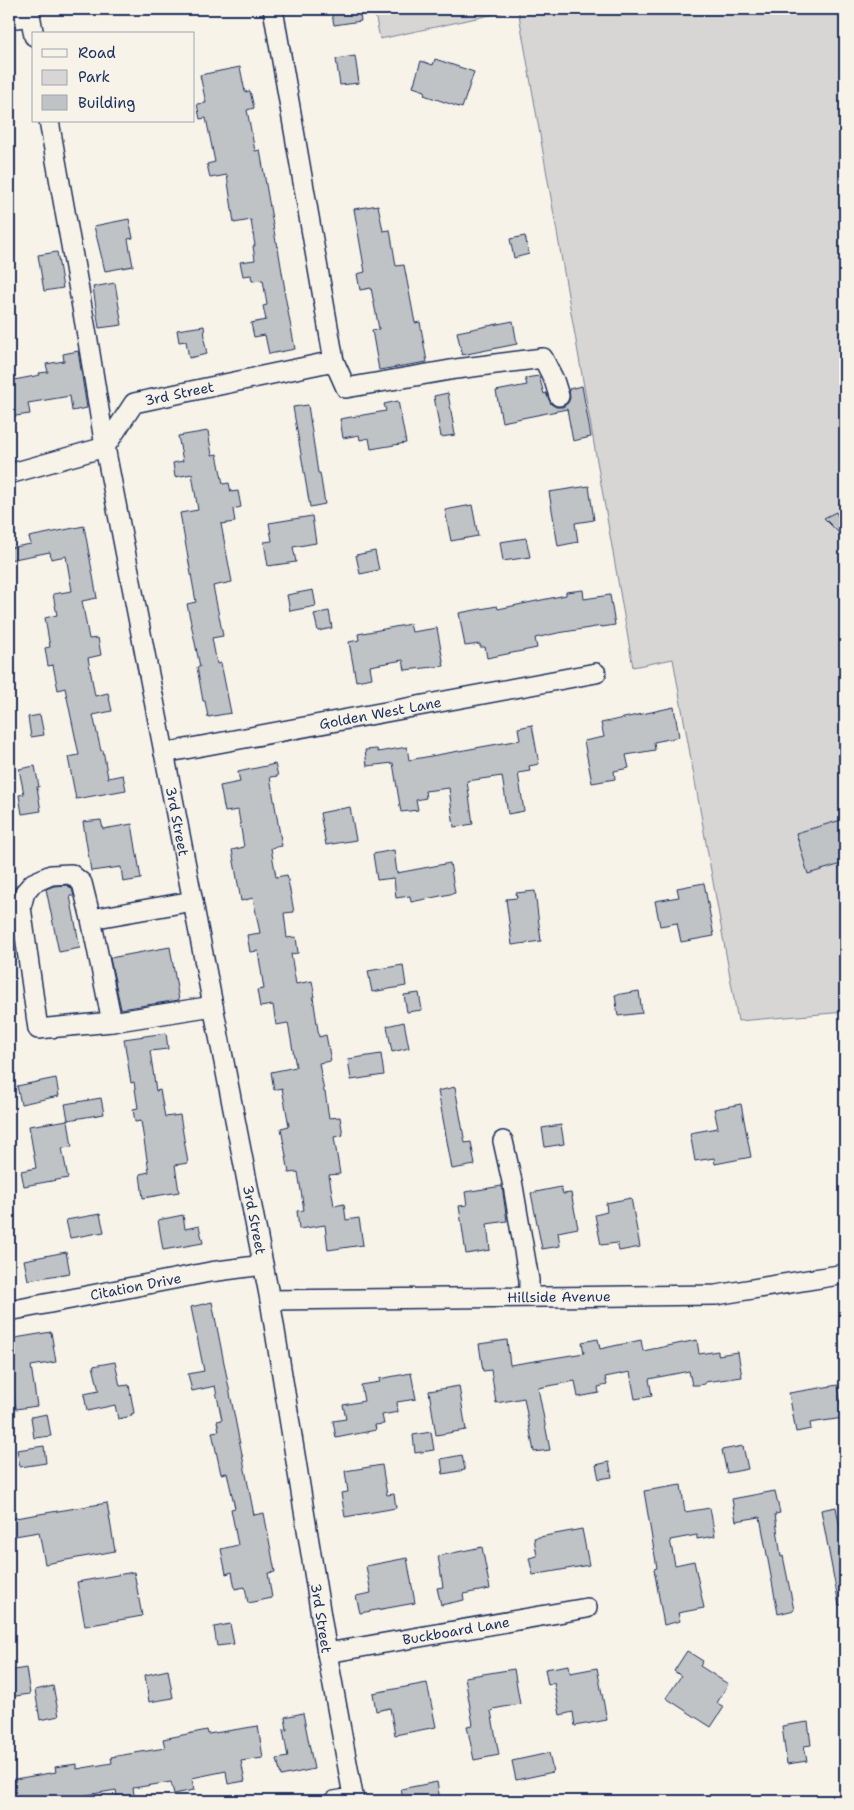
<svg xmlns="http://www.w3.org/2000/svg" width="854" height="1810" viewBox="0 0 854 1810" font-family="'Shantell Sans',sans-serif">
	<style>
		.green { fill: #d7d6d4; stroke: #798299 }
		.building { fill: #c0c3c5; stroke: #1b2f5e }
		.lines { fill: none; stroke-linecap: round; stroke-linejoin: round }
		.minor-casing { stroke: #1b2f5e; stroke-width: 22 }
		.minor { stroke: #f7f3e8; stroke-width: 19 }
		.labels { text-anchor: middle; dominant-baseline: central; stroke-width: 4; stroke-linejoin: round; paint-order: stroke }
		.street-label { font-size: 14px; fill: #1b2f5e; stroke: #f7f3e8 }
	</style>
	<rect width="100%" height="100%" fill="#f7f3e8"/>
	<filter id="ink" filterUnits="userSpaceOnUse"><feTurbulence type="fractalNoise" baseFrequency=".02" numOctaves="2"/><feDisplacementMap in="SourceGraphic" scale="10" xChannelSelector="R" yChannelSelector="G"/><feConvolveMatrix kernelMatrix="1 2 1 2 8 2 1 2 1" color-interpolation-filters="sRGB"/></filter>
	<g filter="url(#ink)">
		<!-- green -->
		<path class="green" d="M374,9H518L380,39Z
			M518,9H845V1012L738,1021L673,659L633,667Z"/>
		<!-- building -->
		<path class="building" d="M331,9H359L361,21L334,25Z
			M355,56L359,83L340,85L336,59Z
			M435,59L474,72L462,108L424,95L425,91L413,87L421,61L433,65Z
			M240,67L245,92L250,91L254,108L247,110L255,151L260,150L276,242H277L285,290H284L295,349L269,354L265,335L254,337L251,323L266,320L263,306L267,305L263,280L252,281L251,275L243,276L240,262L255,260L253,246H255L251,220L234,223L227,175L210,178L207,164L215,162L206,118L200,119L197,104L206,103L200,75Z
			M378,205L383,231L390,230L396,266L404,265L415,323L420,322L427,362L379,370L372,330L379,329L371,288L360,290L357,274L365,272L354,209Z
			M129,219L133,238L128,239L133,266L105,271L94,226Z
			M525,236L529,254L514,258L510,239Z
			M57,252L63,288L44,291L38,255Z
			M115,283L122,325L99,328L93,287Z
			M513,321L517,344L462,355L457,332Z
			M204,326L205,338L204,339L207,354L189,358L186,341L179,342L177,330Z
			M78,351L87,408L72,411L70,396L28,403L30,414L9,417V381L40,375L39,373L48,372L46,364L64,361L63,354Z
			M539,376L544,394L546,393L551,404L556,407H563L568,403L570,398L569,389L582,386L591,437L573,441L567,409L502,422L496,391L527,385L525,378Z
			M448,393L455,435L441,437L434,396Z
			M398,401L406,443L371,449L369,438L360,440L359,435L343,438L340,419L386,411L384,404Z
			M308,405L318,473H320L325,504L310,507L293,407Z
			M208,431L212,455L217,454L223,484L229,483L231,492L238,491L241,507L233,509L235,522L221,524L232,582L213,586L223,636L212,638L217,664L221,663L231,713L208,717L205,701H203L197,667H200L187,604L196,602L180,513L198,510L192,474L175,477L173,463L183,461L178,436Z
			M589,486L594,520L575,523L578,542L558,546L549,492Z
			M472,505L478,536L451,541L445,510Z
			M836,512L845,530V539L824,518Z
			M312,516L316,543L293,547L296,562L268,566L264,542L272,541L269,523Z
			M84,526L97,598L82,601L89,639L98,638L101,655L88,658L95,696L108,693L112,711L93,715L101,751L103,750L108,778L123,775L126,790L76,799L68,757L79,755L65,688L58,690L53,665L48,666L45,648L50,647L45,618L57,615L53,594L72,591L66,556L51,559L50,552L9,560V548L31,544L29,537Z
			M526,538L530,557L503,561L500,542Z
			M375,551L379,570L360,574L356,555Z
			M313,590L316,606L290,611L287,595Z
			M583,590L584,599L610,595L615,625L602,627V626L558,633L535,638L537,648L487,658L485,647H480V644L465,646L459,613L497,606L498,609L566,595V592Z
			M329,611L332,628L318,631L314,614Z
			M410,624L412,632L437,628L444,666L405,670L403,660L370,666L372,678L356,681L349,642L359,640L358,634Z
			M674,707L679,737L654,742L655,750L626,755L629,768L614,771L615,779L592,783L584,741L604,737L601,723Z
			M40,715L44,735L31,737L28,717Z
			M532,725L539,764L529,766L530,771L518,773L524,811L508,814L502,776L467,781L473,824L454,827L449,788L425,791L426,798L416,800L418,810L401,812L393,763L367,766L365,750L377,749L378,752L407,747L409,760L520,740L518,728Z
			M275,764L278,776L270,777L282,846L271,848L276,877L287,875L294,912L284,913L287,938L296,937L298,953L291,954L296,984L312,981L315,997H313L319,1037L326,1035L331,1061L319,1063L324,1092H325L329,1118L340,1117L343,1135L334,1137L340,1174L329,1175L334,1206L344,1204L346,1220L359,1218L363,1245L328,1250L325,1225L299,1229L297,1211L304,1210L298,1172L289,1173L281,1128L289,1126L282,1088L274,1090L271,1072L296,1067L288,1023L276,1025L273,1005L260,1007L257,990L264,989L258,951L250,952L247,935L260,933L253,898L241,901L232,850L244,847L238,810L225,812L220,786L240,782L238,772Z
			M35,766L39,787H37L41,811L22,814L19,795L24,794L19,769Z
			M350,807L356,840L326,845L320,813Z
			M845,819V863L808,874L796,833Z
			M101,820L103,829L132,824L141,879L123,882L121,867L91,871L83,822Z
			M394,850L397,873L450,863L455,893L411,902L410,896L396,898L394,878L377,880L373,854Z
			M704,883L714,936L681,942L677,923L660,926L655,901L679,897L677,888Z
			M67,885L72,889L74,896H70L80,948L59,952L46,889L54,886Z
			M535,891L541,941L512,945L506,899L517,898L516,893Z
			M170,947L179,1000L121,1009L110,958Z
			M403,965L406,986L372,992L368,971Z
			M639,991L642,1013L618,1016L615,995Z
			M419,993L422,1010L407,1012L404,995Z
			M404,1022L409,1048L392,1052L387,1026Z
			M166,1033L168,1049L150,1051L156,1091L160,1090L165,1117L180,1115L188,1163L175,1165L179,1192L143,1198L140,1174L149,1172L141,1121L135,1122L133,1109L138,1108L134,1082L131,1083L124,1039Z
			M381,1054L384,1075L351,1080L348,1059Z
			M56,1078L59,1096L21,1104L17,1086Z
			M455,1087L465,1143L471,1142L475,1165L452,1169L438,1091Z
			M101,1098L104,1114L68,1120L65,1104Z
			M741,1104L751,1157L715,1164L714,1158L695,1161L690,1133L718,1128L714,1109Z
			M68,1120L72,1147L62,1148L68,1178L24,1186L21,1171L36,1168L29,1126Z
			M561,1125L564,1144L545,1147L542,1128Z
			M502,1186L507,1221L487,1224L490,1250L466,1254L459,1206L467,1205L465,1192Z
			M561,1187L563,1194L571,1193L578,1228L558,1232L560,1246L542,1249L531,1193Z
			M631,1198L640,1247L619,1251L617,1243L601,1245L595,1215L607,1212L606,1203Z
			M100,1214L104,1232L70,1238L66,1220Z
			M183,1215L185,1229L199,1226L203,1243L163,1250L158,1220Z
			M66,1252L70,1273L28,1280L24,1260Z
			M212,1302L254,1515L264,1513L275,1572L268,1573L272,1598L248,1603L245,1587L235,1589L232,1572L226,1574L221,1549L238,1545L231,1509L235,1508L227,1473L221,1474L212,1432L219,1431L217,1421L222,1420L215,1386L192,1391L188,1374L204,1371L191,1307Z
			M51,1332L56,1362L31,1366L37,1406L16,1409L11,1372L9,1373V1339Z
			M598,1339L600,1349L641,1340L643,1351L697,1340L699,1354L718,1351V1355L738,1352L742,1377L705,1382V1384L698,1385H692L689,1371L649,1379L652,1396L635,1399L630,1372L605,1377L607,1385L598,1387L599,1393L578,1397L575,1381L538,1388L550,1450L534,1452L524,1398L496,1403L491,1370L483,1371L479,1344L507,1340L510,1365L584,1353L582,1342Z
			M115,1362L120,1386L129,1385L134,1413L131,1414L132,1416L118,1419L115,1405L87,1411L84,1394L99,1391L93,1366Z
			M411,1373L416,1399L397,1402L398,1412L382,1415L384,1424L375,1425L376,1430L336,1438L333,1421L346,1419L343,1405L364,1401L361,1385L380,1382L379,1379Z
			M838,1385L843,1418L810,1423L811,1429L796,1432L789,1393Z
			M459,1386L466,1430L436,1435L429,1391Z
			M47,1414L51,1436L34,1438L31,1417Z
			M431,1432L434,1450L415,1453L413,1435Z
			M44,1446L46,1463L20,1467L17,1450Z
			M743,1446L748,1469L727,1473L722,1450Z
			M462,1455L465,1470L443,1474L441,1459Z
			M609,1462L612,1477L599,1479L596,1465Z
			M382,1465L387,1495L394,1494L396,1508L345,1517L341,1493L348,1492L345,1471Z
			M681,1485L685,1512L710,1508L715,1536L697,1539V1535L670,1540L675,1565L694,1561L704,1608L678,1613L680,1621L664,1625L654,1569L657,1568L644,1491Z
			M775,1491L780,1513L775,1514L781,1557L783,1556L794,1610L778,1614L760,1517L736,1521L732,1499Z
			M107,1503L115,1551L45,1564L39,1532L9,1537V1519Z
			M836,1507L845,1555V1605H839L821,1510Z
			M582,1529L589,1565L533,1575L529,1558L537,1556L534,1538Z
			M482,1547L490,1589L463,1594L464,1600L441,1605L437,1588L443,1587L438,1556Z
			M407,1558L415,1603L360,1613L356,1596L371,1593L366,1566Z
			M134,1572L142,1616L85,1626L77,1582Z
			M230,1624L234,1644L217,1646L214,1627Z
			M687,1651L703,1661L700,1666L728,1684L717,1703L724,1707L711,1727L666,1698L681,1676L674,1671Z
			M569,1665L570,1673L597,1668L607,1720L575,1726L573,1712L560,1715L554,1683L548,1685L545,1669Z
			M26,1668L30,1694L9,1697V1671Z
			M514,1669L520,1704L493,1709L494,1710L491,1711L499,1755L474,1760L467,1726L473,1725L465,1677Z
			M168,1670L173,1698L149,1702L145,1675Z
			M427,1683L436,1727L395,1735L390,1708L376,1711L373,1693Z
			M53,1686L59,1716L40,1720L35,1690Z
			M303,1713L314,1769L281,1776L277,1759L288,1757L283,1730H287L285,1717Z
			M808,1722L811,1745L804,1746L807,1761L787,1764L782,1726Z
			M258,1726L263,1758L241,1761L245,1781L228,1784L226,1771L192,1778L194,1790L174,1794L171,1782L133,1788L135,1801H118L116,1790L81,1796L82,1801H61L60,1799L44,1801H9V1780L56,1772L55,1767L77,1764V1769L112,1763L111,1757L165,1748L163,1739L207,1730L208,1734Z
			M549,1753L553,1772L516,1780L512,1761Z
			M437,1782L440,1800L404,1801L401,1789Z"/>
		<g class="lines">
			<defs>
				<g id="minor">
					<path d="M29,9L34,36"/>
					<path d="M9,19L30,16"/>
					<path id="s1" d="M49,121L88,341L105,447L270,1300L327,1653L354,1801"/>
					<path d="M334,361L346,388L456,369L543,358L554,380L559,396"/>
					<path id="s2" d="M105,447L134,403L334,361L273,9"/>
					<path d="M9,474L105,447"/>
					<path id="s3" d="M164,753L596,673"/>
					<path d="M193,901L91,919L112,1022L213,1006"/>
					<path d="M91,919L82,883L71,874L51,875L33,883L25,892L21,907L38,1029L112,1022"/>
					<path d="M503,1141L513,1186L529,1280V1297"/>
					<path id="s4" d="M270,1300L716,1295L845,1274"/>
					<path id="s5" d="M9,1311L210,1272L263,1265"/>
					<path id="s6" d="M327,1653L587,1608"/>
					<path d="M334,1801L353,1798"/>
				</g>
			</defs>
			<!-- minor casing -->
			<use href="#minor" class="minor-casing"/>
			<!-- minor -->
			<use href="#minor" class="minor"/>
		</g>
	</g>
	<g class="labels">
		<!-- street labels -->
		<g class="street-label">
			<text stroke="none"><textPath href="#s2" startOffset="99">3rd Street</textPath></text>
			<text stroke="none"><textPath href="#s3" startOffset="220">Golden West Lane</textPath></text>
			<text stroke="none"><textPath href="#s1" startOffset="712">3rd Street</textPath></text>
			<text stroke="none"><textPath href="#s1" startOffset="1118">3rd Street</textPath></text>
			<text stroke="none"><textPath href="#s5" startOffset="129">Citation Drive</textPath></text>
			<text stroke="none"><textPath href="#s4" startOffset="289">Hillside Avenue</textPath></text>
			<text stroke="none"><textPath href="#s1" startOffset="1522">3rd Street</textPath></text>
			<text stroke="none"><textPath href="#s6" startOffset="131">Buckboard Lane</textPath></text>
		</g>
	</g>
	<!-- margin -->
	<rect width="854" height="1810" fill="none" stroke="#f7f3e8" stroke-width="30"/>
	<rect x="15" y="15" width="824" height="1780" fill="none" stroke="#1b2f5e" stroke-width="2" filter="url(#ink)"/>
	<!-- legend -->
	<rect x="32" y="32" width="162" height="90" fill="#f7f3e8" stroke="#9fa5b1"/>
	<rect x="42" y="49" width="25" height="8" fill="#f7f3e8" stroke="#9fa5b1"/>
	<text x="78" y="58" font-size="15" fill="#1b2f5e">Road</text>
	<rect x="42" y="70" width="25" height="15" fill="#d7d6d4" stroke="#9fa5b1"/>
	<text x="78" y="82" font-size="15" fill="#1b2f5e">Park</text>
	<rect x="42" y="95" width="25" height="15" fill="#c0c3c5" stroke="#9fa5b1"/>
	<text x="78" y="108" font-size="15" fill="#1b2f5e">Building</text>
</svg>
